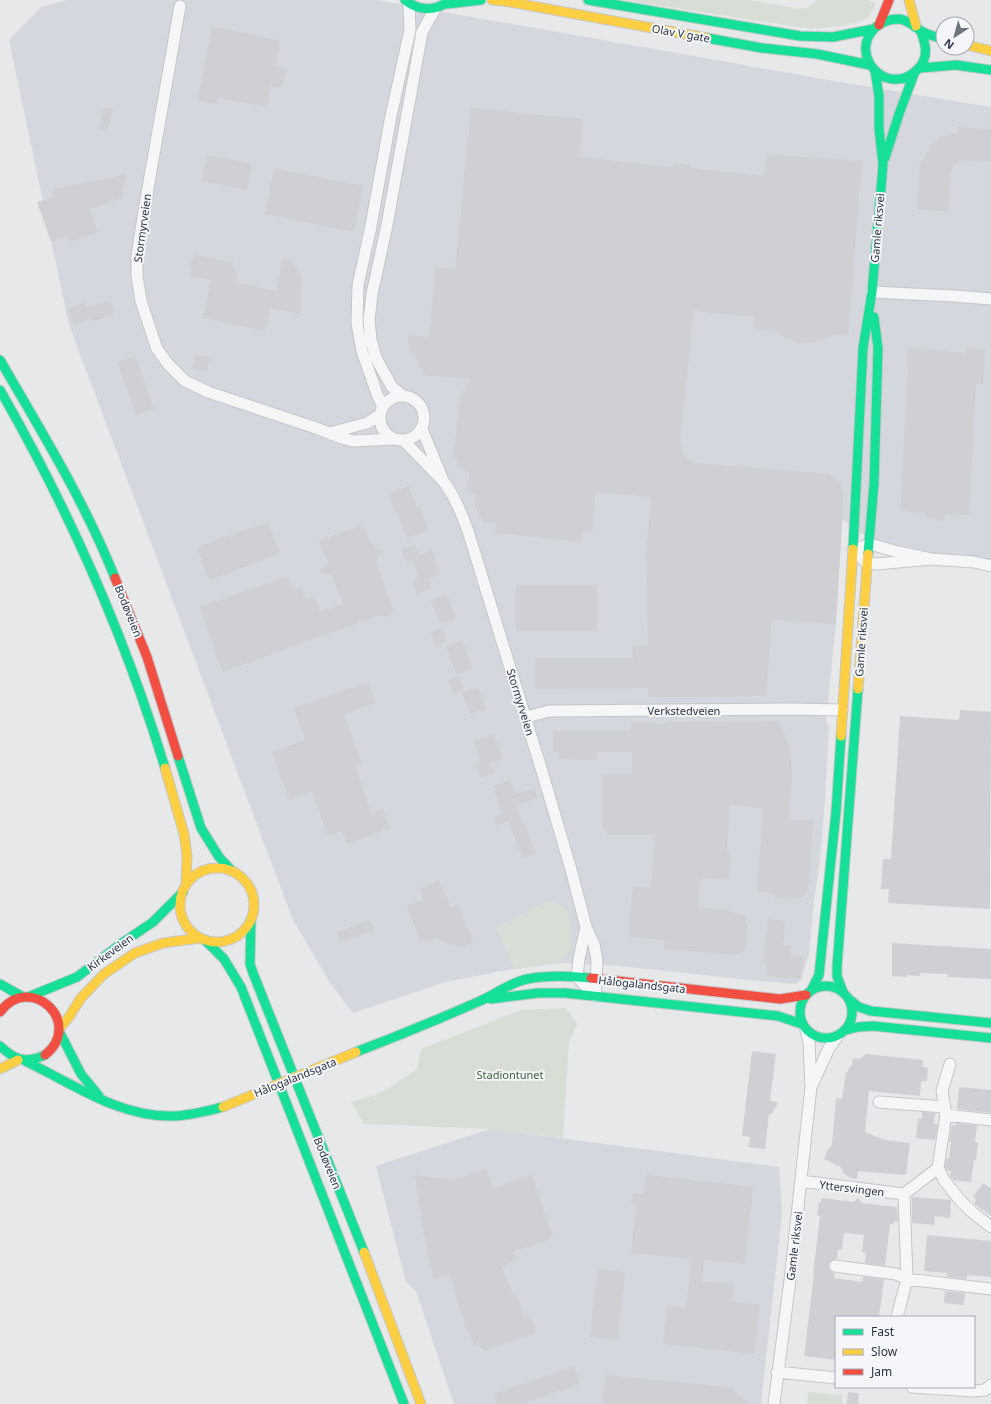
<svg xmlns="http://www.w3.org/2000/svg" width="991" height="1404" viewBox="0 0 991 1404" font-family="'Noto Sans',sans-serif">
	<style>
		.built { fill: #d4d7dd }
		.green { fill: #d6ded6 }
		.building { fill: #ced0d3 }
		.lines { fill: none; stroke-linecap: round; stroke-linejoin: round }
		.street-casing { stroke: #c4c6c8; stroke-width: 13 }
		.fast-casing { stroke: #c4c6c8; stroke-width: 11 }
		.slow-casing { stroke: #c4c6c8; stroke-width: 11 }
		.jam-casing { stroke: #c4c6c8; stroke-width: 11 }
		.street { stroke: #f5f6f7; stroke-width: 11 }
		.fast { stroke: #16e098; stroke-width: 9 }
		.slow { stroke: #ffcf43; stroke-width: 9 }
		.jam { stroke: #f24e42; stroke-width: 9 }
		.slow-bridge-casing { stroke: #c4c6c8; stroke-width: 11; stroke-linecap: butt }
		.slow-bridge { stroke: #ffcf43; stroke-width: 9 }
		.labels { text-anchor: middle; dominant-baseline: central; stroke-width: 4; stroke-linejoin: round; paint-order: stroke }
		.street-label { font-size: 11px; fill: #2b3445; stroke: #f4f6f9 }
		.park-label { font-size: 11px; fill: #3f6138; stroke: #f4f6f9 }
	</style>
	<rect width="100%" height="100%" fill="#e6e8ea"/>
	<!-- built -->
	<path class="built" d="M67,0H376L834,81L991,107V571L968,564L888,552L842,519L836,624L826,720L829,727L825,799L820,861L814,900L809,953L801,980L796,984L759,981L620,966L560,963L502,971L446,982L353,1013L330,983L293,920L69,325L9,40L41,7Z
		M490,1129L779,1167L782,1213L761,1404H454L416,1291L406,1282L376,1166Z"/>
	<!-- green -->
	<path class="green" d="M625,0H751L798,9L807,8L817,0H869L876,4L867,18L858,22L843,26L811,29Z
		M545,902H555L563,906L569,916L571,945L567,956L557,963L514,969L496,927Z
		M566,1008L577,1024L569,1041L563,1138L490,1129L364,1124L351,1102L375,1095L392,1086L417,1069L421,1049L521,1010Z
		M808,1392L843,1395L842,1404H807Z"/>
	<!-- building -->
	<path class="building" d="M212,26L280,41L275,66L286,69L282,88L271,86L267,107L219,98L217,104L198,100Z
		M104,107L113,109L107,131L98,129Z
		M471,108L583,119L579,157L673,167V163L692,165L691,168L764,176L766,154L862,161L848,336L833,335L817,342L801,343L786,338L777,331L753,329L754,317L694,311L680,441L681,448L684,454L690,460L697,463L829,474L838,480L844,491L836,624L772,620L766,696L648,697V688L535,689V658H633L632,646L648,645L646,554L651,497L596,492L592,533L582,532L581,542L495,533L496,523L483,522L475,508L476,494L467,493L469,472L462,468L457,463L454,456V451L460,397L470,379L424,375L408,344V335L429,337L436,267L455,269Z
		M958,127L991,129V162L960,160L951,170L948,212L917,209L920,161L922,162L929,148L935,141L942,136L958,133Z
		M207,155L252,164L247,190L202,181Z
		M274,168L363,186L354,232L265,214Z
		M126,174L122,198L90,209L98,232L69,242L68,236L51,242L37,202L54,197L52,190Z
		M195,255L234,263L233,266L236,272V282L276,291L283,258L290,260L296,266L301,275L300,314L270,308L266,331H264L203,318L211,280L190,276L191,268L189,264V261Z
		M110,300L115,314L92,322L91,318L73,325L68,309L85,303L87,307Z
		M908,348L966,353V348L985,350L983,384H976L969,515L946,514L943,522L926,517V513L900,511L908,372Z
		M196,354L210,357L207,371L192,368Z
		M135,356L154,409L136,415L117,362Z
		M409,486L417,508L420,507L428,530L406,539L397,511L395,512L389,494Z
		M268,522L280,554L209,580L197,547Z
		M363,525L370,543L373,542L375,547L383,551L376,560L394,613L384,617L383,614L222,672L200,607L288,576L294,590L301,588L306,599L314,596L320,612L343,604L332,576L319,572L328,564L319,541Z
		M415,545L419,555L432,550L440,574L427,579L431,588L416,594L412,581L419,578L413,560L406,563L401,550Z
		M516,585H597V631H516Z
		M447,594L455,619L440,624L431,600Z
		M442,628L446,642L435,646L431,632Z
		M463,640L472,669L456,674L446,646Z
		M459,676L464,691L453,694L448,680Z
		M368,682L376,703L344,714L362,764L355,766L372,814L383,809L390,828L347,844L342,831L328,836L312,791L289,800L272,752L305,740L294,708Z
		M479,688L486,709L470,714L462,693Z
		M960,710L991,712L990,909L888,903L889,889H881L883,859H891L900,716L959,720Z
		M778,721L788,742L791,757L792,776L789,819L813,821L809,883L807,891L803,896L796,899L776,898L770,893L757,891L763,808L730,805L727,851H731L729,880L701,878L698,907L728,910V911H732V913L745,915V923H748L745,951L737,955L664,949L665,940L628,937L633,886L651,888L655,835H608L603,828V774H632V752H596V760L559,759V752H553V731H631V722L666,724L667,722Z
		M494,734L503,759L490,763L494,773L481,778L475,763L481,761L474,741Z
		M510,780L515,794L535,788L538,798L516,806L523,825L525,824L535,853L522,858L509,821L497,826L493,817L502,814L493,786Z
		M439,881L451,908L458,905L473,942L459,948L437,938L421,943L407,906L423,900L419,889Z
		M768,919L785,921L783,945H791L790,955L803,956L801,979L766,976L767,963L763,962Z
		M370,920L374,930L341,943L337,932Z
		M892,943L991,949V979L947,977L948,974L920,973V976L907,975V977L892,976Z
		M752,1051L776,1054L770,1100L778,1103L772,1114H769L765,1149L748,1147L750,1137L742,1136Z
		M866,1054L923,1060V1067L928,1068L927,1081H921L920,1096L869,1091L865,1132L885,1140L910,1143L906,1175L858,1171L857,1179L850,1178L843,1173L840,1166L835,1165V1164L824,1159L827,1151L832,1145L836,1098L842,1099L846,1072H848L849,1068L852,1065L853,1058L859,1059Z
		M959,1087L991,1090V1113L957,1109Z
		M922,1112L935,1113L934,1124H938L935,1140L916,1138L918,1118L922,1119Z
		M956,1123L977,1125L975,1142L978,1143L976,1160H974L971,1182L953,1180V1178L950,1177L951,1171H948L945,1167L946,1159L949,1158L951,1142H949L952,1125L956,1126Z
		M486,1168L493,1188L532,1175L553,1238L514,1251L517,1261L502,1266L513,1296L516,1295L524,1317L530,1315L536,1333L486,1350L474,1344L466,1328L455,1294L451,1274L434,1280L423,1231L415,1175L452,1180Z
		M646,1175L753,1187L745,1264L704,1260L702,1281L734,1284L732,1302L760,1305L755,1354L663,1344L667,1306L686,1308L691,1259L631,1253L636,1205L631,1204L633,1193L644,1194Z
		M983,1183L991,1188V1216L974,1204L976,1199L973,1197Z
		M912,1197L951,1200L950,1218L935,1216L934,1225L912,1223Z
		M822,1198L854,1202L858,1198L861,1203L897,1207L898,1221H894V1224H890L885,1266L865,1263L866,1253L862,1252L864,1235L844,1233L842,1250L838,1249L837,1259L832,1260L828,1265L830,1271L835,1273L834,1278L862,1282L863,1277L884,1279L879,1317H836V1360L804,1356L814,1275L813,1274L820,1216L817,1215L819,1202H821Z
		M927,1235L991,1241V1277L967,1275V1279L947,1277V1273L924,1271Z
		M597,1269L625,1272L618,1340L590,1337Z
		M945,1291L965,1293L964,1305L944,1303Z
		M574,1366L580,1384L521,1404H498L494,1394Z
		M605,1375L730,1387L749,1404H602Z
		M848,1392L859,1393L858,1404H847Z"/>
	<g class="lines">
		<defs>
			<path id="street" d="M180,6L144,211L137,256V276L141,301L157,349L168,364L185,381L208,392L313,427L342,438L353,441L394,439
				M872,292L954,296L991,299
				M380 418a22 22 0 1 1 44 0a22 22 0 1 1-44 0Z
				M403,396L392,387L376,358L371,340L369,320L372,294L387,225L422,32L435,9
				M383,407L377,394L362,351L357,323L358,285L370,231L391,116L410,30L409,4
				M422,429L442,478
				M330,433L367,423L380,415
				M404,441L444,482C455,497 462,514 468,531L544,778L572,873L586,927L594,944L597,961L595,996
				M931,559L877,564L867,563L853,550L870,544L898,552L931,559L974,562L991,566
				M526,717L549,711L792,709L842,710
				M586,927L579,959L577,977L595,996
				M950,1064L942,1091L946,1115L938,1168L944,1180L959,1199L972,1212L991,1227
				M812,1085L829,1048L837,1037
				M879,1102L944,1107
				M946,1115L991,1120
				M801,1181L904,1194
				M835,1266L896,1274L907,1279L991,1289
				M897,1317L907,1279L904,1194L938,1168
				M777,1372L836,1378
				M912,1387L974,1391L985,1390L991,1385
				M774,1404L790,1280L811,1087L809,1042L806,1030"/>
			<path id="fast" d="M405,0C420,12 436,11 451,0
				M588,0L800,36L833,37L874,29
				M447,4L481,0
				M921,32C926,45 929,58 918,69C888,100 846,54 876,27C882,22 891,19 899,19C909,20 914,27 923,32C929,35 936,37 943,39
				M707,38L762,48L817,54L870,65
				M921,68L956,65L991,70
				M885,158L899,114L914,74
				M0,360C41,431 85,502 115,578
				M0,390C70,512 124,633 165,768
				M853,549L863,348L872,292L883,165L879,129V96L875,71
				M868,554L874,484L878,348L874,317
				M178,756L201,828L219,857L232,871
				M251,919L250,964L253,973L364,1252
				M205,940L224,959L241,987L404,1404
				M0,984L23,997
				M800 1012a26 26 0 1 1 52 0a26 26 0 1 1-52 0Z
				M812,989L819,975L836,812L841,736
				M843,992L837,976V967L858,689
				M28,997L77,977L122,943L153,922L183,892
				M491,999L538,993H565L778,1016L802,1024
				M849,999L859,1007L871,1011L991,1023
				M846,1030L858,1027L873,1026L991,1038
				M59,1031L81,1074L99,1096
				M0,1046C15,1060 25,1064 45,1055
				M356,1052C398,1036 439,1019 480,1001C496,994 509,983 527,979C548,975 570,976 591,978
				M25,1061C72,1083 118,1117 172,1116C189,1116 206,1111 223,1107"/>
			<path id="slow" d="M492,0L504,1L707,38
				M909,0L916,26
				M967,45L991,51
				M858,689L868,554
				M841,736L853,549
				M165,768L184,834L187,855L186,885
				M180 905a37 37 0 1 1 74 0a37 37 0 1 1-74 0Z
				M59,1029L69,1017L81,998L104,974L135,953L163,943L200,938
				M0,1069L18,1060
				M364,1252L421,1404"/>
			<path id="jam" d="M879,25L889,0
				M115,578L147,657L178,756
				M591,978L780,999L806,995
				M0,1012C30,971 85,1023 45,1055"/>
		</defs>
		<!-- street casing -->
		<use href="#street" class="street-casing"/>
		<!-- fast casing -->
		<use href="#fast" class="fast-casing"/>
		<!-- slow casing -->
		<use href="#slow" class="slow-casing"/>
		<!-- jam casing -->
		<use href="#jam" class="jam-casing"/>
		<!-- street -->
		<use href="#street" class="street"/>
		<!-- fast -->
		<use href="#fast" class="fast"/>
		<!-- slow -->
		<use href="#slow" class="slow"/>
		<!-- jam -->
		<use href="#jam" class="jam"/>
		<defs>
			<path id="slow-bridge" d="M223,1107L356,1052"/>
		</defs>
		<!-- slow-bridge casing -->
		<use href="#slow-bridge" class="slow-bridge-casing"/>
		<!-- slow-bridge -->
		<use href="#slow-bridge" class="slow-bridge"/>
	</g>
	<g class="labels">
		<!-- street labels -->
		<g class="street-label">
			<text transform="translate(681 33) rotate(10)">Olav V gate</text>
			<text transform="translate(142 228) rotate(-82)">Stormyrveien</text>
			<text transform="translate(877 228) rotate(-85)">Gamle riksvei</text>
			<text transform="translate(129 611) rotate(68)">Bodøveien</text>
			<text transform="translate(861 642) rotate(-86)">Gamle riksvei</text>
			<text transform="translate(521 702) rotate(73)">Stormyrveien</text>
			<text x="684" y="710">Verkstedveien</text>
			<text transform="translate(110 952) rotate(-36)">Kirkeveien</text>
			<text transform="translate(642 984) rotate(6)">Hålogalandsgata</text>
			<text transform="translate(295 1077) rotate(-22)">Hålogalandsgata</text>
			<text transform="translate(328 1163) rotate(68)">Bodøveien</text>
			<text transform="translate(852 1188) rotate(7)">Yttersvingen</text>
			<text transform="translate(794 1246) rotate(-83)">Gamle riksvei</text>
		</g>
		<!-- park labels -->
		<g class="park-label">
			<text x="510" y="1074">Stadiontunet</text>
		</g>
	</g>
	<!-- legend -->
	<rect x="835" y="1316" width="140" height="72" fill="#f4f6f9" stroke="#a4a8b1"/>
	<rect x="843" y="1329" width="20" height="6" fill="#16e098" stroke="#a4a8b1"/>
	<text x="871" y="1336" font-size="12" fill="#2b3445">Fast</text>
	<rect x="843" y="1349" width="20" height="6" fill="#ffcf43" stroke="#a4a8b1"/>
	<text x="871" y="1356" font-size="12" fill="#2b3445">Slow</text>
	<rect x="843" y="1369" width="20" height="6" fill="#f24e42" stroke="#a4a8b1"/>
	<text x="871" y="1376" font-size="12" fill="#2b3445">Jam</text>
	<!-- north arrow -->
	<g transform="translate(955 36) rotate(216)"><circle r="19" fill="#f4f6f9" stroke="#a4a8b1"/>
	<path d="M0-3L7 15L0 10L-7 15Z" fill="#6c737f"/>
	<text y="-6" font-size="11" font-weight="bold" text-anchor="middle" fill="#2b3445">N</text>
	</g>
</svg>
